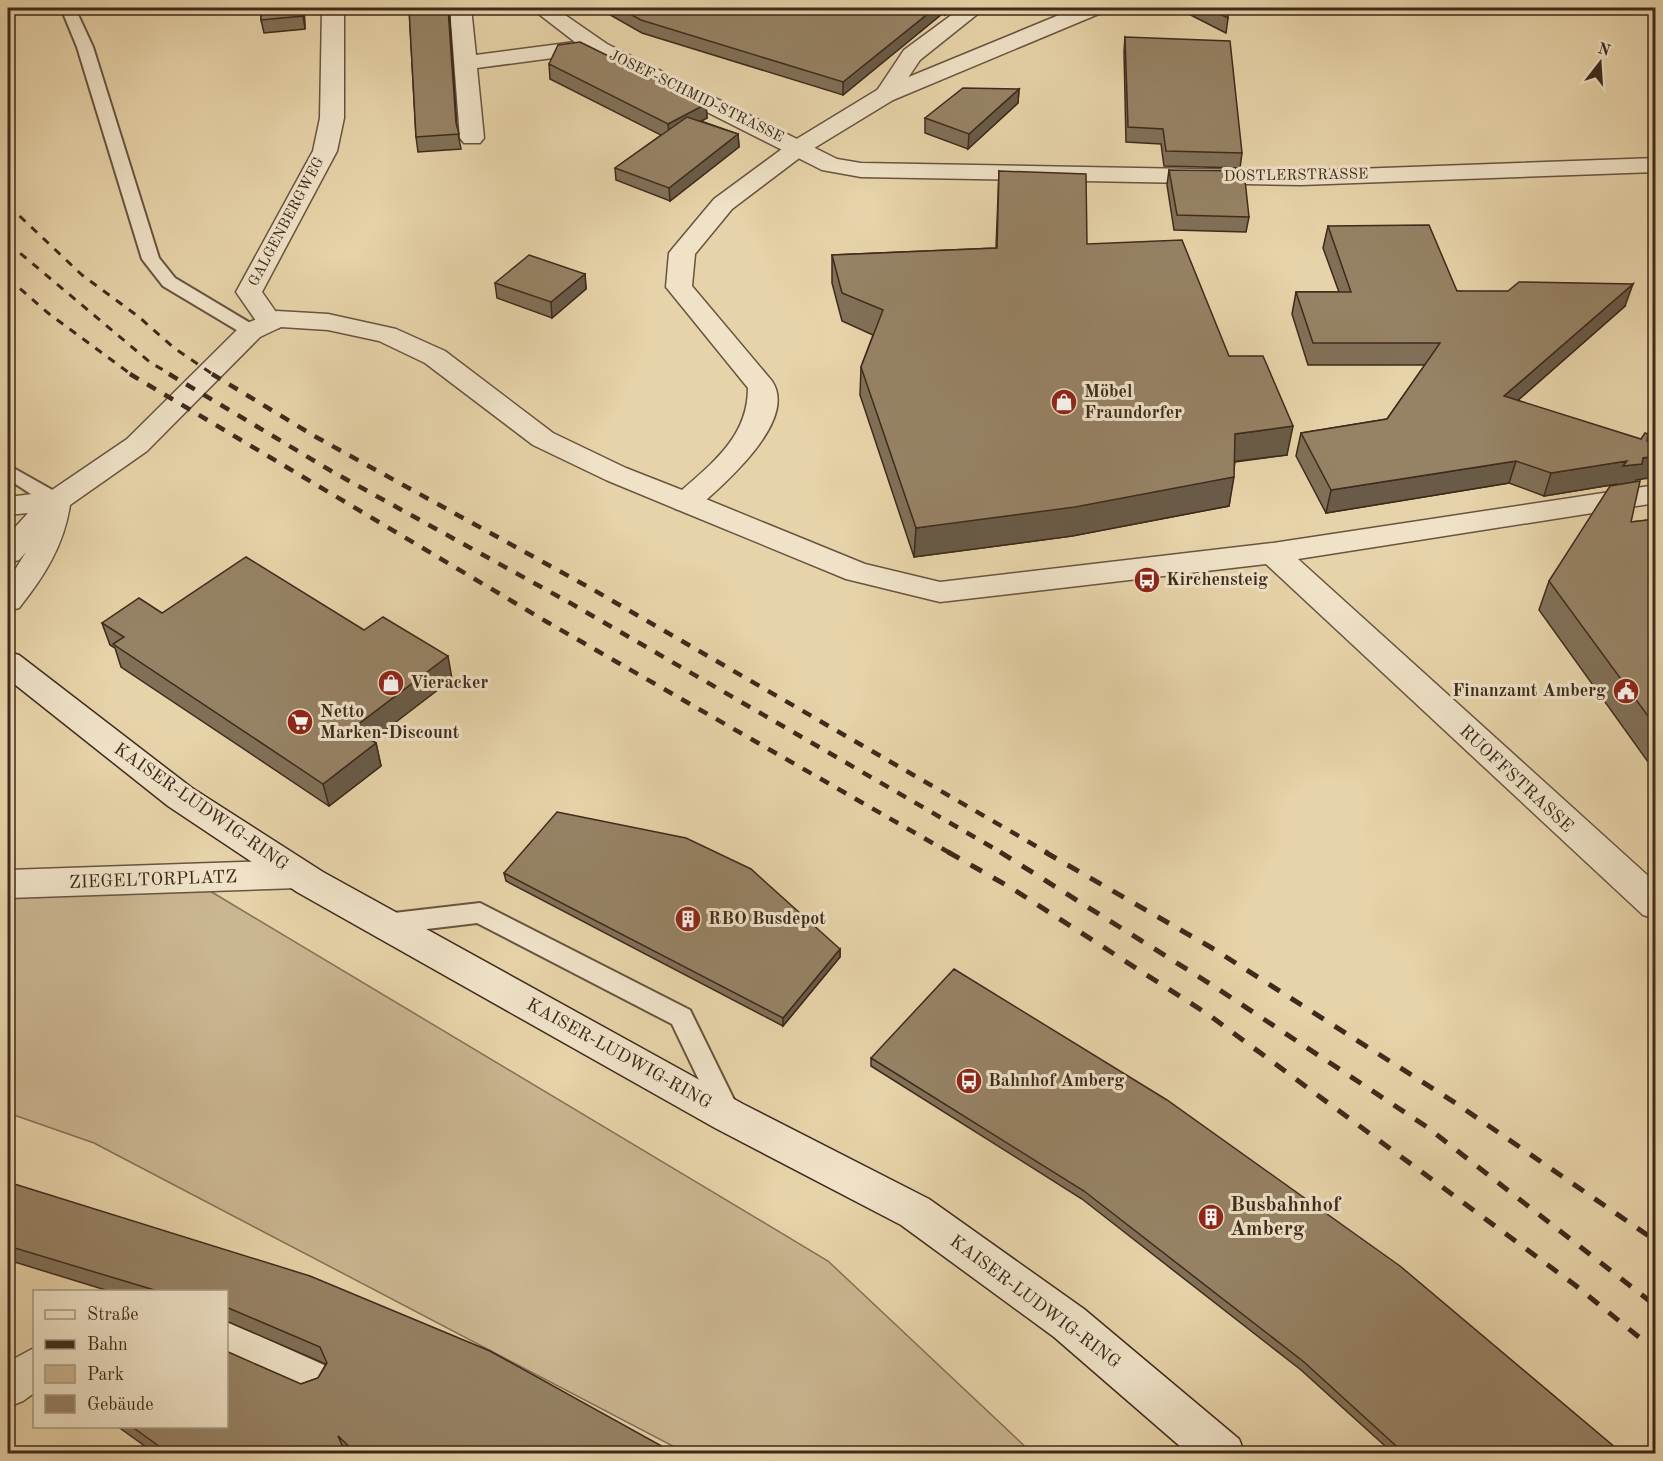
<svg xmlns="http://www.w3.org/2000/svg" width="1663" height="1461" viewBox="0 0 1663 1461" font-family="'Old Standard TT',serif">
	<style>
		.green { fill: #cab691; stroke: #847056; stroke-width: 1.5 }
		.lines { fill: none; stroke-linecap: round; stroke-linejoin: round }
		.service-casing { stroke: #68543f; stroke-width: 4 }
		.minor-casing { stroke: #68543f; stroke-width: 3 }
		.tertiary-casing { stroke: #68543f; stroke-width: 3 }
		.secondary-casing { stroke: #3e2a1c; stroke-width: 3 }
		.service { fill: #efe2c7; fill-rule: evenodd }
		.minor { fill: #efe2c7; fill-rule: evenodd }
		.tertiary { fill: #efe2c7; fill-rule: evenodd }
		.secondary { fill: #efe2c7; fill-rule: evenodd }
		.rail-far2 { stroke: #3e2a1c; stroke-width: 3; stroke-dasharray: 8 8; stroke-linecap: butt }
		.rail-far1 { stroke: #3e2a1c; stroke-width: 4.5; stroke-dasharray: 10 10; stroke-linecap: butt }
		.rail { stroke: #3e2a1c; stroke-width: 5; stroke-dasharray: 13 13; stroke-linecap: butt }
		.wall { fill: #817057; stroke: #3e2a1c; stroke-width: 1.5 }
		.shaded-wall { fill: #695b47; stroke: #3e2a1c; stroke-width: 1.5 }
		.building { fill: #968265; stroke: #3e2a1c; stroke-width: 1.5 }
		.labels { text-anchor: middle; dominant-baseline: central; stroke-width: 6; stroke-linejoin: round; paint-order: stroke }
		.far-street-label { font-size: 15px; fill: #3e2a1c; stroke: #efe2c7 }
		.poi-label { font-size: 18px; font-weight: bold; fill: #3e2a1c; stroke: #efe2c7; text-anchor: start }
		.street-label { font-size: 18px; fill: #3e2a1c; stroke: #efe2c7 }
		.near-poi-label { font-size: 21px; font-weight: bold; fill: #3e2a1c; stroke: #efe2c7; text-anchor: start }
	</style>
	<rect width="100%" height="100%" fill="#e7d3a9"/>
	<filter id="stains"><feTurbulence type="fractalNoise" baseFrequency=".00333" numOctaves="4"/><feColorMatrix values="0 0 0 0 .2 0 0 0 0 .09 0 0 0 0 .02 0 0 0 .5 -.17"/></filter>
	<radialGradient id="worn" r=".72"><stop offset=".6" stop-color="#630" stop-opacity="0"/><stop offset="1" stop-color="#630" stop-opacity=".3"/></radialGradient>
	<!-- green -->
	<path class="green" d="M210,891L828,1261L1032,1453H686L94,1143L8,1113V896Z"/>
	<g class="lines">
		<defs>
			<path id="service" d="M61,8H75L93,47L159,258L175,278L257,327L260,331L257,335H245L163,286L142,259L77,47Z
				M8,465L63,496L66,501L63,506H49L8,479Z
				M480,903L690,1010L742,1116L738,1124L729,1127L720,1124L672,1024L477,923L385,934L376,931L373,924L376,917L385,914Z"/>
			<path id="minor" d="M322,8H344V118L337,151L262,292L283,322L279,328L270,330L261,328L236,292L313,151L320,118Z
				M450,8H471L476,55L575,42L531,8H555L607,44L837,159L861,163L1301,171L1656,158V172L1301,185L861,177L822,170L590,53L477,68L484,138L480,143H464L460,138Z
				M961,8H985L920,60L893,100H877L874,95L904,50Z
				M1656,485V503L1298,559L1656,883V919L1643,915L1266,564L940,602L846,579L676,509L671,502L676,495L686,493L696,495L865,564L940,582L1273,543Z
				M298,860L310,864L316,874L310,884L298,888L8,898V870Z
				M226,1321L324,1365L331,1379L324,1393L309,1399L226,1362Z
				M34,1348V1393L23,1401L8,1407V1362Z"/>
			<path id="tertiary" d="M1076,8H1104L1101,13L893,100L806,153L732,209L695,254L692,286L772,381C799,421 722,486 696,509L686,511L676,509L606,480L533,445L425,363L379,341L328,330L281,327L260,337L147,451L70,505C64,545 44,577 19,608L8,611V581L26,552L19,560L8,563V535L28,513L8,515V497L49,492L127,439L242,325L277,311L328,314L396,329L445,351L553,433L626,468L682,490C715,461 748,435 748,388L666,287L669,253L673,248L714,199L790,143L877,90Z"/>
			<path id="secondary" d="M8,652L19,655L192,788L323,872L743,1104L929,1199L1084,1309L1239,1439L1245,1454H1189L1054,1337L901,1225L715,1128L297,892L168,806L8,679Z"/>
		</defs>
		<!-- service casing -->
		<use href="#service" class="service-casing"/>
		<!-- minor casing -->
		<use href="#minor" class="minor-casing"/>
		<!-- tertiary casing -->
		<use href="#tertiary" class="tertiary-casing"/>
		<!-- secondary casing -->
		<use href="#secondary" class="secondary-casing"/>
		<!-- service -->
		<use href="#service" class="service"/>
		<!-- minor -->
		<use href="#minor" class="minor"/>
		<!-- tertiary -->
		<use href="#tertiary" class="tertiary"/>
		<!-- secondary -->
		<use href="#secondary" class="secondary"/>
		<!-- rail-far2 -->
		<path class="rail-far2" d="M8,205L82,275L139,317L174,348L214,375
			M8,243L151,363L172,375
			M8,278L48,313L132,375"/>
		<!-- rail-far1 -->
		<path class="rail-far1" d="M130,374L547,622L950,853
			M169,374L333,472L572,604L1002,853
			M212,374L316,437L592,589L1048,853"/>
		<!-- rail -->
		<path class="rail" d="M948,852L1013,889L1209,1015L1575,1285L1656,1351
			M1000,852L1212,985L1427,1127L1656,1306
			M1045,852L1212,948L1457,1104L1656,1241"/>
	</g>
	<!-- wall -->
	<path class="wall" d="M261,8H304L305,29L264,33L261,20Z
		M409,8H449L457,128L461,149L418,152L416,137Z
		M598,8H955L945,15L942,14L843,95L642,33Z
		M1177,8H1227L1228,18L1226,33Z
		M1125,37L1242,153L1240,168L1164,166L1161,144L1126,142L1124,52Z
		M549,64L706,104L707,118L701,121L738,134L739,147L670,201L616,180L615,168L661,135L550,79Z
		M1019,89L1018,103L968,149L925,133V118Z
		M1169,170L1249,217L1246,232L1174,230L1167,185Z
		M999,171L1087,244L1229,356L1287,455L1235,462L1229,506L1072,536L914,557L860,395L861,367L873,335L842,321L832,283V255L996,248Z
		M1328,226L1457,291L1625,306L1518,400L1636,480L1631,522L1656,519V773L1539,610L1549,581L1617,484L1544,496L1509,483L1326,513L1296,456L1301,433L1387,419L1425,365H1308L1292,314L1296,292H1339L1323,248Z
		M585,274L586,289L552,318L497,298L495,283Z
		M162,613L452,679L372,740L376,743L381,766L329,806L121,667L115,648L110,645L102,623Z
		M504,873L840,949V957L783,1026L506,881Z
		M871,1058L1623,1454H1394L1301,1370L1082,1199L871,1066Z
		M8,1182L676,1454H156L117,1426H226L301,1384L318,1378L326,1364L226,1321V1292H112L8,1260Z"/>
	<!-- shaded-wall -->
	<path class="shaded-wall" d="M302,8H304L305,29L303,16Z
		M448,8H449L457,134L456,123Z
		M935,8H942V14L843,95V82Z
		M946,8H955L945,15Z
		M1019,89L1018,103L968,149L969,134Z
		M706,104L707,118L669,138L668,124Z
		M738,134L739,147L670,201L669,188Z
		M585,274L586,289L552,318L551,302Z
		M1633,284L1625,306L1498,418L1504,396Z
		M1293,426L1287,455L1230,462L1235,434Z
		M1656,456V477L1636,480L1634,486L1615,489L1617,484L1544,496L1551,473Z
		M1516,461L1509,483L1326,513L1331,490Z
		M1234,477L1229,506L1072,536L914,557L916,528Z
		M448,656L452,679L358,751L352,729Z
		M376,743L381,766L329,806L323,784Z
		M840,949V957L783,1026V1018Z"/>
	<!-- building -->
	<path class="building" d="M261,8H302L303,16L261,20Z
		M409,8H448L456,123L459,134L416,137Z
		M619,8H935L843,82L641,20Z
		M1207,8H1227L1228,18Z
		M1125,37L1230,41L1242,153L1166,151L1163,129L1128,127Z
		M580,42L706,104L668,124L549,64L558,45Z
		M963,88L1019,89L969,134L925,118Z
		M687,117L738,134L669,188L615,168Z
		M1169,170L1244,171L1249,217L1177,215Z
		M999,171L1086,174L1087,244L1182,240L1229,356H1263L1293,426L1235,434L1234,477L1075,507L916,528L861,367L883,310L842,293L832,255L997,248Z
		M1429,225L1457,291H1508L1519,282L1633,284L1504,396L1641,439L1645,433L1648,434L1647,441L1656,443V456L1643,458L1642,464L1623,466L1627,461L1551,473L1516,461L1331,490L1301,433L1387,419L1440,343H1313L1296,292H1351L1328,226Z
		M529,255L585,274L551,302L495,283Z
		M1640,481L1631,522L1656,519V727L1549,581L1610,486Z
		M246,557L364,630L383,617L448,656L352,729L376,743L323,784L113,644L124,637L102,623L139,598L162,613Z
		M557,812L686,838L751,869L840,949L783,1018L504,873Z
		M954,969L1167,1100L1400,1266L1623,1454H1405L1304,1362L1084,1191L871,1058Z
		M8,1182L310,1276L490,1351L676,1454H533L520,1447L526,1454H357L338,1436L346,1454H170L131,1426H226V1351L301,1384L318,1378L327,1363L320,1347L226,1307V1292H161L8,1246Z"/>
	<!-- icons -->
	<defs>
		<symbol id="shop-disc" viewBox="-11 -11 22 22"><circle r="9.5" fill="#8f2418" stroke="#efe2c7"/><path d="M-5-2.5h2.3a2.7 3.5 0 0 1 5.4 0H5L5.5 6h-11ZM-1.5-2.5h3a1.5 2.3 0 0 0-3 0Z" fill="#fff"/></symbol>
		<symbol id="bus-disc" viewBox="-11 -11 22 22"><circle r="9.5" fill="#8f2418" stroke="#efe2c7"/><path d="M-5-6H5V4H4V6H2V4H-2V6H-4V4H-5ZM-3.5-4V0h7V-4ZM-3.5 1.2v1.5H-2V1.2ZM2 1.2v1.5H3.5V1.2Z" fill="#fff"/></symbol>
		<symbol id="civic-disc" viewBox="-11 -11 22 22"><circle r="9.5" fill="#8f2418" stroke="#efe2c7"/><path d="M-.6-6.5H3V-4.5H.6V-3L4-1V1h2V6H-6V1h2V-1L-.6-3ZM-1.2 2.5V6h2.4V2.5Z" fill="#fff"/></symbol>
		<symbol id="supermarket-disc" viewBox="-11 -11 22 22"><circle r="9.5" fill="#8f2418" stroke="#efe2c7"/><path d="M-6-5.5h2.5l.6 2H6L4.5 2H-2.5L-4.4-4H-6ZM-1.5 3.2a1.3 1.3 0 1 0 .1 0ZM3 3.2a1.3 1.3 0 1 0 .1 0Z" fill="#fff"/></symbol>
		<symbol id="building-disc" viewBox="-11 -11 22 22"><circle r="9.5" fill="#8f2418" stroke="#efe2c7"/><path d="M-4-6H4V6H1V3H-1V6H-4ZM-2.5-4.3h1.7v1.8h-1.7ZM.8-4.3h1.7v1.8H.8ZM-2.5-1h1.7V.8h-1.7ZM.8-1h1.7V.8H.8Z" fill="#fff"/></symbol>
	</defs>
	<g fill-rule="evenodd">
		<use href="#shop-disc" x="1049" y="387" width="30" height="30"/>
		<use href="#bus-disc" x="1132" y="565" width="30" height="30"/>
		<use href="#shop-disc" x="376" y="668" width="30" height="30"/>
		<use href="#civic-disc" x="1611" y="676" width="30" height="30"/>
		<use href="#supermarket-disc" x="285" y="707" width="30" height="30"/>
		<use href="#building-disc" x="673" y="904" width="30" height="30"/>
		<use href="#bus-disc" x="954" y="1066" width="30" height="30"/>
		<use href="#building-disc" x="1196" y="1202" width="30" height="30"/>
	</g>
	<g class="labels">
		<!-- far-street labels -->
		<g class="far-street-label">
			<text transform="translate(696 97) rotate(26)">JOSEF-SCHMID-STRASSE</text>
			<text transform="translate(1296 176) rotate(-1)">DOSTLERSTRASSE</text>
			<text transform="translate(287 222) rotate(-62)">GALGENBERGWEG</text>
		</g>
		<!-- poi labels -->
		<g class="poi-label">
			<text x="1084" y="392">Möbel<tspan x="1084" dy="21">Fraundorfer</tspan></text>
			<text x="1166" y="580">Kirchensteig</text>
			<text x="410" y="683">Vieracker</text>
			<text x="1606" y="691" text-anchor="end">Finanzamt Amberg</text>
			<text x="320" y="712">Netto<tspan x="320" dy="21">Marken-Discount</tspan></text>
			<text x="708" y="919">RBO Busdepot</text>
			<text x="988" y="1081">Bahnhof Amberg</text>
		</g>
		<!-- street labels -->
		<g class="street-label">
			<text transform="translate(1516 779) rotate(43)">RUOFFSTRASSE</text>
			<text transform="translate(201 807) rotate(35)">KAISER-LUDWIG-RING</text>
			<text transform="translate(153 880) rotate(-2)">ZIEGELTORPLATZ</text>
			<text transform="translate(619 1054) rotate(29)">KAISER-LUDWIG-RING</text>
			<text transform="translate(1035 1302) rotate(37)">KAISER-LUDWIG-RING</text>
		</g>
		<!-- near-poi labels -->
		<g class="near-poi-label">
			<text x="1230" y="1205">Busbahnhof<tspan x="1230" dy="24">Amberg</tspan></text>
		</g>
	</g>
	<!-- margin -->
	<rect width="1663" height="1461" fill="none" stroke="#e7d3a9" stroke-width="30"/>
	<rect x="9" y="9" width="1645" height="1443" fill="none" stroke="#3e2a1c" stroke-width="3"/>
	<rect x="15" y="15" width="1633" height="1431" fill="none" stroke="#3e2a1c" stroke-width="1.5"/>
	<!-- legend -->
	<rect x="33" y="1290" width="195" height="138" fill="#efe2c7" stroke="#a89883" stroke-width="1.5"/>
	<rect x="45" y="1310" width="30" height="9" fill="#efe2c7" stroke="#a89883" stroke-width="1.5"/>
	<text x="87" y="1320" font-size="18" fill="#3e2a1c">Straße</text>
	<rect x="45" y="1340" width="30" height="9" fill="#3e2a1c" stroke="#a89883" stroke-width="1.5"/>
	<text x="87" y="1350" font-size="18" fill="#3e2a1c">Bahn</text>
	<rect x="45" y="1365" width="30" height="18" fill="#cab691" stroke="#a89883" stroke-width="1.5"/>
	<text x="87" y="1380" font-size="18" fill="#3e2a1c">Park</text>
	<rect x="45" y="1395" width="30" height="18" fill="#968265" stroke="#a89883" stroke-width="1.5"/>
	<text x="87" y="1410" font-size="18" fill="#3e2a1c">Gebäude</text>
	<!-- north arrow -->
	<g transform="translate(1600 63) rotate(17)" stroke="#efe2c7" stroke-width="4.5" paint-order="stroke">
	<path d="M0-4.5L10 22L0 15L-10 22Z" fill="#3e2a1c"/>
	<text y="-9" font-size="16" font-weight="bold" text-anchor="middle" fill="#3e2a1c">N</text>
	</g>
	<rect width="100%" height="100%" filter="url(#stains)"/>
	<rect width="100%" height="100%" fill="url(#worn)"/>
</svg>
